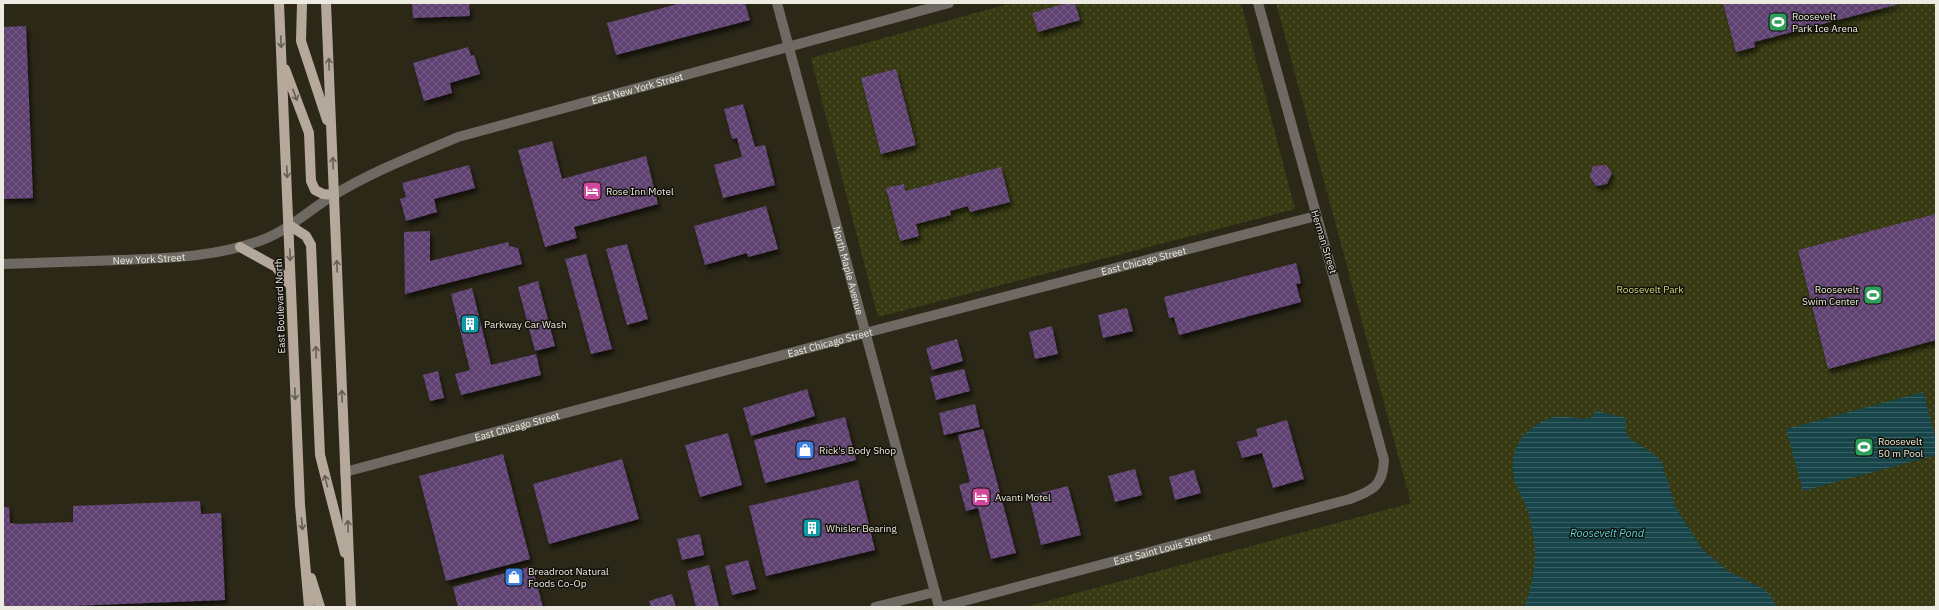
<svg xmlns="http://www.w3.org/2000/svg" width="1939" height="610" viewBox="0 0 1939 610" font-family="'IBM Plex Sans',sans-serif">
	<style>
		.park { fill: url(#park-dots) }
		.water { fill: url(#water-rules) }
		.building { fill: url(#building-cross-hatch); filter: url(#shadow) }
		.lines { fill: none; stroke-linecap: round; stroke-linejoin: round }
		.street { stroke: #6e6962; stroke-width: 10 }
		.primary { stroke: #b5a99c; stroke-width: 10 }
		.oneway { stroke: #645d53 }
		.labels { text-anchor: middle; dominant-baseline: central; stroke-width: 3; stroke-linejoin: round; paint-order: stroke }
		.poi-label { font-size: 10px; fill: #edebe1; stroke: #12110a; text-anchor: start }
		.street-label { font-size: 10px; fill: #edebe1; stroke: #12110a }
		.park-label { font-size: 10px; fill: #d0d77e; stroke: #12110a }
		.water-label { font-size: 11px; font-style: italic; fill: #53d4df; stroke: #12110a }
	</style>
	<defs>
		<pattern id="park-dots" width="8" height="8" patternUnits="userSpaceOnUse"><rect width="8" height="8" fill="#373a12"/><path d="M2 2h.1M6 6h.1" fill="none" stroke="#545734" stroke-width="1.8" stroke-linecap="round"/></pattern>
		<pattern id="water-rules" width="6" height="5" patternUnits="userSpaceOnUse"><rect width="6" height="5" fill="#174549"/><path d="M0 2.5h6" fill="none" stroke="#396063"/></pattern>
		<pattern id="building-cross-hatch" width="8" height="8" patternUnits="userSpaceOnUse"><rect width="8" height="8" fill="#5e4271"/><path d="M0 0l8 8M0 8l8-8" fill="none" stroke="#755d85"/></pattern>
		<filter id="shadow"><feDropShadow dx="2.5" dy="4.5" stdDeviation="2" flood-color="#0009"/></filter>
	</defs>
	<rect width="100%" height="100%" fill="#2c2818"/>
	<!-- park -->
	<path class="park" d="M1012,3H1241L1295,209L878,317L811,58Z
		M1276,3H1936V607H1025L1411,503Z"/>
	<!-- water -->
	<path class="water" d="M1923,392L1936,439V455L1803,491L1786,429Z
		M1596,411L1626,418L1625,424L1628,437L1655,455L1662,463L1676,508L1702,549L1728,571L1762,588L1769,594L1777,607H1524C1532,586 1537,564 1534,541C1533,532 1531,521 1528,512C1525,501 1518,491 1515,481C1509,463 1514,443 1528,431C1535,425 1545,419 1555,417C1567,415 1579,420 1591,418Z"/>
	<!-- building -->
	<path class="building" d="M412,3H469L470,16L413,18Z
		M681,3H745L750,20L616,55L607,23Z
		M1067,3H1075L1080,20L1038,32L1032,13Z
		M1723,3H1899V4L1754,42L1755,47L1736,52Z
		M26,26L33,198L3,199V27Z
		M468,47L471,56L474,55L480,74L450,83L452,93L424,101L413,63Z
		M896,69L916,145L881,154L861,78Z
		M743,104L755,147L765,145L775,185L723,198L714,165L742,157L737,138L732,139L724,109Z
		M552,141L562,179L646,156L658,204L574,227L577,238L545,247L518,150Z
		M469,165L475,188L434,199L437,212L406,221L400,199L406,197L402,183Z
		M1606,165L1612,173L1607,184L1596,186L1590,177L1593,166Z
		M1001,167L1010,202L970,212L968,206L950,211L951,215L916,224L919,236L900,241L886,188L904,184L905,191Z
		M766,206L778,249L748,257L747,253L705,265L694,226Z
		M1936,214V340L1828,369L1798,250Z
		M430,231V261L508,242L509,246L518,248L522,264L405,294L404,232Z
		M627,244L648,319L627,325L606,249Z
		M586,254L612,349L591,354L565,259Z
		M1296,263L1301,283L1296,284L1301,302L1179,335L1174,317L1169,318L1164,297Z
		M538,281L555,346L535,351L518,287Z
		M472,288L491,365L536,354L541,375L461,395L455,374L470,370L451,294Z
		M1127,308L1133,331L1103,338L1098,315Z
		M1052,326L1058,354L1035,359L1029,332Z
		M957,339L963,361L932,370L926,348Z
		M964,369L970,391L936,400L930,377Z
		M438,371L444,398L430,401L423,375Z
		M807,389L815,416L751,436L743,408Z
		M975,404L980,427L944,435L939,413Z
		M845,417L856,460L765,483L754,440Z
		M1287,420L1304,479L1273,488L1262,453L1242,458L1237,442L1258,436L1256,429Z
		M983,429L1016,553L991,559L978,508L966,511L959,485L970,482L958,435Z
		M728,433L742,485L700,497L685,445Z
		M503,454L530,559L446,581L419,476Z
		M622,459L639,519L549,544L533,484Z
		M1135,469L1142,495L1115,502L1108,476Z
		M1194,470L1201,493L1175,500L1169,477Z
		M858,480L875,550L766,576L749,506Z
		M1068,486L1081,535L1041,545L1029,496Z
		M200,501L201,514L221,513L225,600L44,607H3V507H9L10,523L19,524L73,522V506Z
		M700,534L704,555L682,560L677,539Z
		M748,560L756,589L732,595L725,566Z
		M709,565L719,607H696L687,571Z
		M532,566L543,607H458L453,587Z
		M672,594L676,607H651L649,601Z"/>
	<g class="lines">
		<!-- street -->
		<g class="street">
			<path id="s1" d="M777,3L939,607"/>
			<path id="s2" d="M3,264C42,263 82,261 121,260C169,258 217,257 262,240C289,230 310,209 334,195C373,171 416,155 458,137L949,3"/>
			<path id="s3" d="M345,472L865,333L1316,216"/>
			<path d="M875,607L935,592"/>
			<path id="s4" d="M941,607L1350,499C1372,491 1383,486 1384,460L1258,3"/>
		</g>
		<!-- primary -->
		<path class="primary" d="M279,3L300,505L309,607
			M302,3L301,41L327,120
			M326,3L351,607
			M285,69L309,133L311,181L315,190L323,194L334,195
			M289,225L306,236L311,245L320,455L345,553
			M240,247L276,267L290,285
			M311,578L320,607"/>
	</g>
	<!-- one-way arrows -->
	<defs><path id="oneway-shaft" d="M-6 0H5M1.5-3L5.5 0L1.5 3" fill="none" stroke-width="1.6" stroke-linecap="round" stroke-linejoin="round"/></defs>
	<g class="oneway">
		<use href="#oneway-shaft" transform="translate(281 42) rotate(88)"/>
		<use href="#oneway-shaft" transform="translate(329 64) rotate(-92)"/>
		<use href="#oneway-shaft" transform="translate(295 95) rotate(70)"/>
		<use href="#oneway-shaft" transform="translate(333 163) rotate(-92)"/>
		<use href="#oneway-shaft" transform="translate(287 172) rotate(87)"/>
		<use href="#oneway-shaft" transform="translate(290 255) rotate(88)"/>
		<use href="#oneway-shaft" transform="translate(337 266) rotate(-92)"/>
		<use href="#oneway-shaft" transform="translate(316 352) rotate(-92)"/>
		<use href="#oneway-shaft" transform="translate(295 394) rotate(88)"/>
		<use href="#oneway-shaft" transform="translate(342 396) rotate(-92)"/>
		<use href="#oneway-shaft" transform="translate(326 481) rotate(-104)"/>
		<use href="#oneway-shaft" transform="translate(302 524) rotate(85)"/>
		<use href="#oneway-shaft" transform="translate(348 526) rotate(-92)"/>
	</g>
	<!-- icons -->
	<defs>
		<symbol id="stadium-square" viewBox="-11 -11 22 22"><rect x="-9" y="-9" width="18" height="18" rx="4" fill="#2e9e5b" stroke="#12110a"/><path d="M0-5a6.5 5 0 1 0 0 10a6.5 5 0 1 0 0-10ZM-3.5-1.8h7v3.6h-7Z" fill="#fff"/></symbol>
		<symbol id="hotel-square" viewBox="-11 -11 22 22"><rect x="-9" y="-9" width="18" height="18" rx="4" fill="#d1479c" stroke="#12110a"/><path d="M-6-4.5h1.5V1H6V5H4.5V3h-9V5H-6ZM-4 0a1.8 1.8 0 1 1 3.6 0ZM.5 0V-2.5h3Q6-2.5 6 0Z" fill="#fff"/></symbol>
		<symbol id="building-square" viewBox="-11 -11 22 22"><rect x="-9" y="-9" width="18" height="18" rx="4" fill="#0f9aa8" stroke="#12110a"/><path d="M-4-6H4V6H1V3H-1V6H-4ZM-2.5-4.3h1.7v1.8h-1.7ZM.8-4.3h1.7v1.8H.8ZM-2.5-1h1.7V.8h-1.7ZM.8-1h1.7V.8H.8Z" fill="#fff"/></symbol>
		<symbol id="shop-square" viewBox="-11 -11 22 22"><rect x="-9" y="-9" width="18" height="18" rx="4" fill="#3f7fe0" stroke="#12110a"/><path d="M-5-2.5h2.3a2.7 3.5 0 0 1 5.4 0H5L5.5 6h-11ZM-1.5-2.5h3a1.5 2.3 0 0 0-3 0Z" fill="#fff"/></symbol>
	</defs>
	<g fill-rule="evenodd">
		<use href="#stadium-square" x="1767" y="11" width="22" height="22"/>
		<use href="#hotel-square" x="581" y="180" width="22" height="22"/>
		<use href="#stadium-square" x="1862" y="284" width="22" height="22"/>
		<use href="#building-square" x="459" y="313" width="22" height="22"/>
		<use href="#stadium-square" x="1853" y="436" width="22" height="22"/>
		<use href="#shop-square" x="794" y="439" width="22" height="22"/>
		<use href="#hotel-square" x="970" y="486" width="22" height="22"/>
		<use href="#building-square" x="801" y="517" width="22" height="22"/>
		<use href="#shop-square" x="503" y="566" width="22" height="22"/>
	</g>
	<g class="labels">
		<!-- poi labels -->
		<g class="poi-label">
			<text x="1792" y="16">Roosevelt<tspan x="1792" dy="12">Park Ice Arena</tspan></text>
			<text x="606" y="191">Rose Inn Motel</text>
			<text x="1859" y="289" text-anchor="end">Roosevelt<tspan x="1859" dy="12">Swim Center</tspan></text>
			<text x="484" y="324">Parkway Car Wash</text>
			<text x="1878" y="441">Roosevelt<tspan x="1878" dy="12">50 m Pool</tspan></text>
			<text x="819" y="450">Rick's Body Shop</text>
			<text x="995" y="497">Avanti Motel</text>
			<text x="826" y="528">Whisler Bearing</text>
			<text x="528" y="571">Breadroot Natural<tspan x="528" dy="12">Foods Co-Op</tspan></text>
		</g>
		<!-- street labels -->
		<g class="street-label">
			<text stroke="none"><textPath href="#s2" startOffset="669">East New York Street</textPath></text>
			<text transform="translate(1324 242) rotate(73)">Herman Street</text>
			<text stroke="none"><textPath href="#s2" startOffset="146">New York Street</textPath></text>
			<text stroke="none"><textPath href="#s3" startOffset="826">East Chicago Street</textPath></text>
			<text stroke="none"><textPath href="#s1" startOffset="277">North Maple Avenue</textPath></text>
			<text transform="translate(280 306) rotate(-92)">East Boulevard North</text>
			<text stroke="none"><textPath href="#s3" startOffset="502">East Chicago Street</textPath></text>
			<text stroke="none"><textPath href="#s3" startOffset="178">East Chicago Street</textPath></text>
			<text stroke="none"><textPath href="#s4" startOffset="229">East Saint Louis Street</textPath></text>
		</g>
		<!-- park labels -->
		<g class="park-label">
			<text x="1650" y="289">Roosevelt Park</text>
		</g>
		<!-- water labels -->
		<g class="water-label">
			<text x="1607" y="533">Roosevelt Pond</text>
		</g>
	</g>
	<!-- border -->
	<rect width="1939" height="610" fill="none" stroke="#edebe1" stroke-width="8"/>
</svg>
